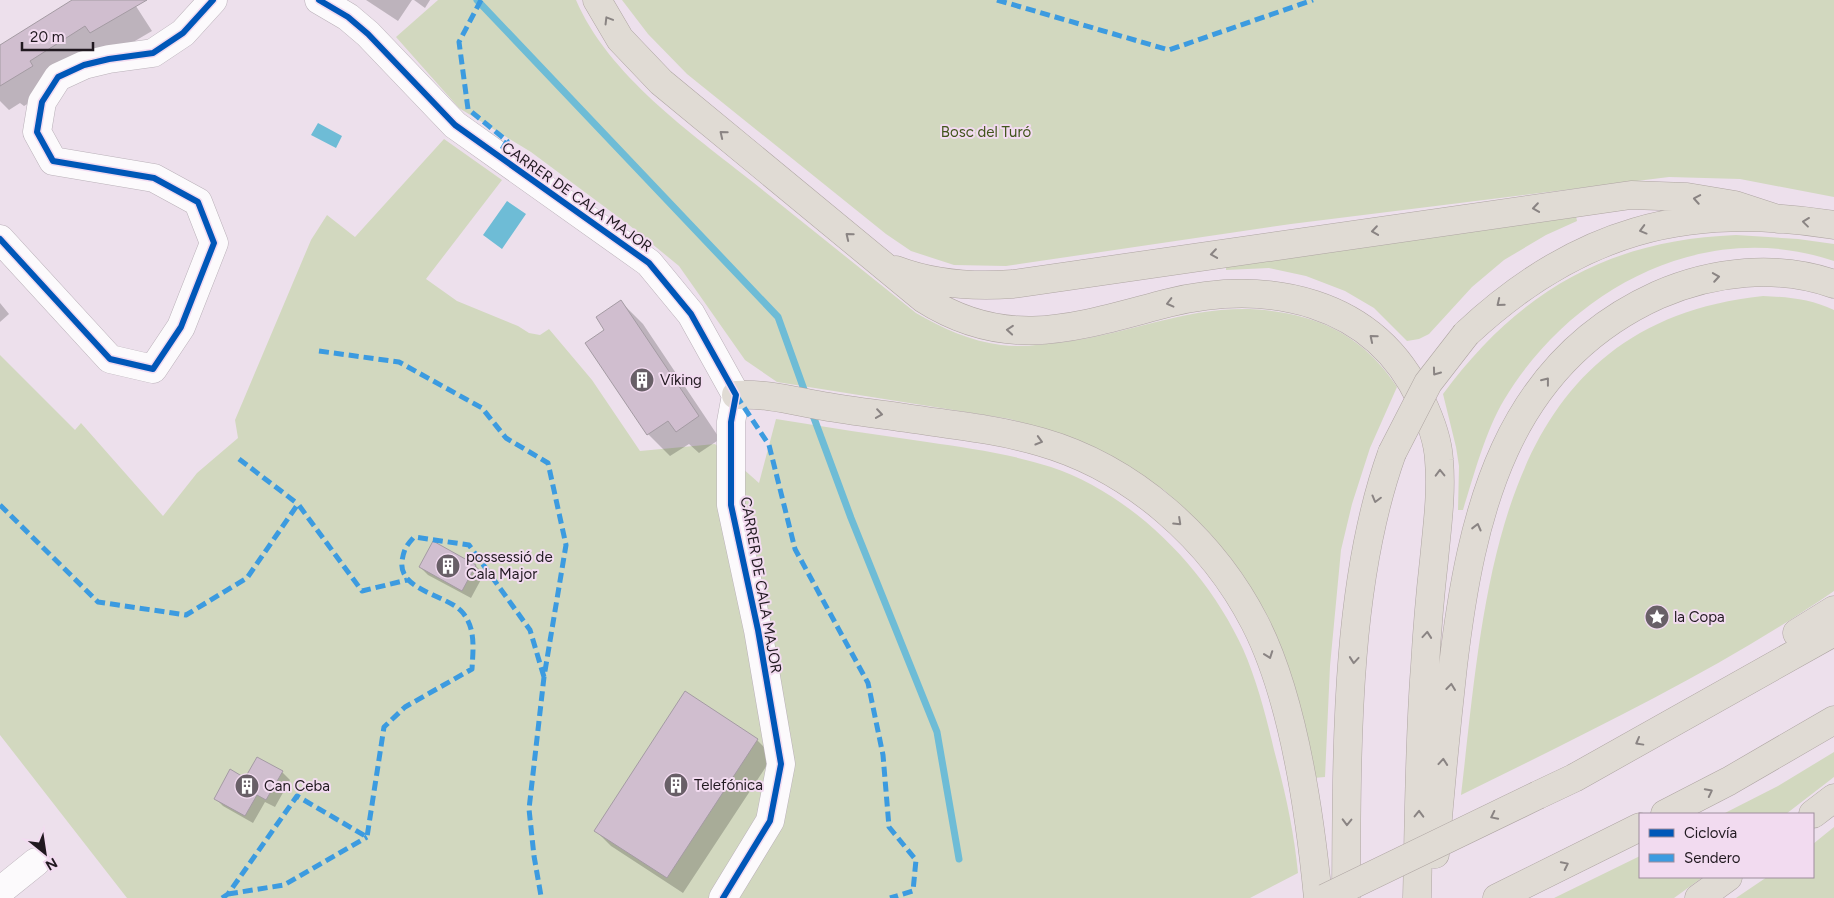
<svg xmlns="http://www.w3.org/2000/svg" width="1834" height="898" viewBox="0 0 1834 898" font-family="Figtree,sans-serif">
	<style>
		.green { fill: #d2d8bf }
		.water { fill: #6ebcd6 }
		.shadow { fill: #0003 }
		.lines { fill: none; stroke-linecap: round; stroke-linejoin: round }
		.stream { stroke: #6ebcd6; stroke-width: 7 }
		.building { fill: #d0becf; stroke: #a49ba3 }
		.minor-casing { stroke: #bab1b9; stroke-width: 29 }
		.highway-casing { stroke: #aea5a2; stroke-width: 29 }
		.minor { stroke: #fcfafc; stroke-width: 28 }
		.highway { stroke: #e0dbd4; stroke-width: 28 }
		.highway-bridge-casing { stroke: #aea5a2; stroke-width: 29; stroke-linecap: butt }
		.highway-bridge { stroke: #e0dbd4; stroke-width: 28 }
		.quiet { stroke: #3c9be0; stroke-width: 5; stroke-dasharray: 10 5; stroke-linecap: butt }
		.cycleway-casing { stroke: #f2dbf0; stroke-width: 9 }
		.cycleway { stroke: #0057b8; stroke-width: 6 }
		.oneway { stroke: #8a8483 }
		.labels { text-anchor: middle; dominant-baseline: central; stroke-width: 4; stroke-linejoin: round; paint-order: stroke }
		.park-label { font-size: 15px; fill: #42551c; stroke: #f2dbf0 }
		.street-label { font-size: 15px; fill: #211920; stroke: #f2dbf0 }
		.poi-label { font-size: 15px; fill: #211920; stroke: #f2dbf0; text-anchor: start }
	</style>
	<rect width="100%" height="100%" fill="#ede0ec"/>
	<!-- green -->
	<path class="green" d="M438,0H576C608,75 691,133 754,183C808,226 862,270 916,313C942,328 970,341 1001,345C1021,348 1044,344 1065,342C1152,330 1215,292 1306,318C1345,329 1375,353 1397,387L1370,448L1352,504L1341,550L1330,666L1325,777L1313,778L1300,713L1286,660L1268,617L1242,575L1206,529L1164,490L1110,455L1070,437L1010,419L777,382L745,360L679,266L629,225L531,152L459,108L396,37Z
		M622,0H1834V197L1740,179L1669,177L1291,224L1006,266L954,265L911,251L886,234L687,74L648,34Z
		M444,139L502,180L426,279L457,301L518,326L529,333L540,335L549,329L592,380L640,451L715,444L759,483L776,419C826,427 877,435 927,442C968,448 1011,454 1051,467C1134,495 1207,570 1243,649C1257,681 1266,716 1274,750C1285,791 1294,831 1298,873L1250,898H127L0,735V355L75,430L81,423L163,516L197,473L238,438L235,420L311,240L327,215L355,237Z
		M1576,216L1577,221L1546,235L1504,260L1472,287L1429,334L1419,339L1407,341L1374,308L1345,291L1306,276L1269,268L1226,270V263Z
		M1736,235L1798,239L1834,244V261C1705,217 1571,288 1504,400C1485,432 1474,475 1463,510H1458L1459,466L1456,447L1443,394C1518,292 1608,240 1736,235Z
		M1763,296C1788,297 1811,299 1834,310V591C1718,671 1588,732 1461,795C1486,584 1495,324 1763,296Z
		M1834,752V777L1786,814H1723L1778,786Z
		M1834,827V898H1736L1767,877H1813V844Z
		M1640,856V877H1703L1674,898H1554Z"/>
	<!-- water -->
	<path class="water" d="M318,123L342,136L336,148L311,135Z
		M507,201L526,214L502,249L483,235Z"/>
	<!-- shadow -->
	<path class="shadow" d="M75,0H132L152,31L24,106L20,103L9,110L0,101V47Z
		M366,0H412L398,21Z
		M414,0H430L425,8Z
		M621,302L643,324L720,439L699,453L689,444L670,456L648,434L606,331Z
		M0,303L9,314L0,322Z
		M433,543L476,566L484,574L471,598L428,575L420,567Z
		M757,740L773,756L683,893L611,846L595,830Z
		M282,772L290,780L275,807L265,802L253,823L223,806L215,798Z"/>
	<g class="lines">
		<!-- stream -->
		<path class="stream" d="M477,0L778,317L806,395
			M811,410L851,518L937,732L959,859"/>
	</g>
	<!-- building -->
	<path class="building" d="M72,0H147L90,33L85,26L30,61L33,66L0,86V45Z
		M621,300L699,416L676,432L668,421L647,435L585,343L604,330L596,317Z
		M433,541L476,565L462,591L419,567Z
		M685,691L758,739L667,878L594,831Z
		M257,757L283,771L266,800L257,795L245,816L214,799L230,769L245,778Z"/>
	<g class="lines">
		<defs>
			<path id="minor" d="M319,0L348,17L368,34L455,125L649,263L691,314L736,395L731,422V505L758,630L781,764L770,821L723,898
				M0,239L110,359L153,369L181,327L214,243L198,202L154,178L53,161L37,132L42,102L58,77L84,65L109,59L153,53L183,33L213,0
				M0,891L36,862"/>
			<path id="highway" d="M597,0L620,39L661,82L924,299C1009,353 1079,326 1168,303C1267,279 1374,299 1421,400C1430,419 1438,439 1439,460C1442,493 1437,528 1434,560C1430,595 1427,631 1425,666C1419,743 1419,820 1417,898
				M896,270C933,284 973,287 1013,284L1631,195L1687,197L1735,205L1778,219
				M1466,334C1576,231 1686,201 1834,225
				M736,395C765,393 794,401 823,406C851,411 878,414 906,418C951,425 997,429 1041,442C1132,468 1212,539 1255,623C1293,697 1310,815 1318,898
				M1797,633L1834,610
				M1538,795L1574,778L1834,632
				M1665,814L1729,781L1834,720
				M1813,814L1834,798
				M1435,854C1440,791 1446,729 1453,666C1471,514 1505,364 1658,295C1713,271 1777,264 1834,284
				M1346,898C1347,756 1344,587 1392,453
				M1497,898L1640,827
				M1699,898L1728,877"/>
		</defs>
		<!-- minor casing -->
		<use href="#minor" class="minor-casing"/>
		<!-- highway casing -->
		<use href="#highway" class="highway-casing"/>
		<!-- minor -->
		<use href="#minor" class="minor"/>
		<!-- highway -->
		<use href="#highway" class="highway"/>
		<defs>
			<path id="highway-bridge" d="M1392,453L1428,383L1466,334
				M1325,898L1538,795"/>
		</defs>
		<!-- highway-bridge casing -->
		<use href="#highway-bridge" class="highway-bridge-casing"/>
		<!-- highway-bridge -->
		<use href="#highway-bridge" class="highway-bridge"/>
		<!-- quiet -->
		<path class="quiet" d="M481,0L459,42L468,109L507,141L498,156
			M997,0L1169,50L1313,0
			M319,351L399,362L482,408L506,438L548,463L566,545L544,677L529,809L534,856L541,896L539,898
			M736,395L769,445L795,549L868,683L883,755L889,827L916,860L913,891L890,898
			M239,459L298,504
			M0,505L98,602L186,615L247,578L298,504L362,591L407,580
			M228,894L284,885L367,837
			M222,898L228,894L297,796L367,837L384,727L405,707L472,669C473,650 476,629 463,613C449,595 398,591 402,561C404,549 406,546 414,537L469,545L530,630L544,677"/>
		<defs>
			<path id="cycleway" d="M319,0L348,17L368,34L455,125L649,263L691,314L736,395L731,422V505L758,630L781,764L770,821L723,898
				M0,239L110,359L153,369L181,327L214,243L198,202L154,178L53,161L37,132L42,102L58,77L84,65L109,59L153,53L183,33L213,0"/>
		</defs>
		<!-- cycleway casing -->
		<use href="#cycleway" class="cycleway-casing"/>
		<!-- cycleway -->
		<use href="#cycleway" class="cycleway"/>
	</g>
	<!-- one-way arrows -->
	<defs><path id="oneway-chevron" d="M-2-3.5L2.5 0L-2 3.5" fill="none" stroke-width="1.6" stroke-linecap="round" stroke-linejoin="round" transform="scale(1.25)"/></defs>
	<g class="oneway">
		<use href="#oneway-chevron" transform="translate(608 20) rotate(-121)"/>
		<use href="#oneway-chevron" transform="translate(723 134) rotate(-141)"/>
		<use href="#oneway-chevron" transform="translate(1697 199) rotate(-170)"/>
		<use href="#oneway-chevron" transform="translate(1536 208) rotate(172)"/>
		<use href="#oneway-chevron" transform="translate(1806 222) rotate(-173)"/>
		<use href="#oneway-chevron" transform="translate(1643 230) rotate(165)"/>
		<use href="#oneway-chevron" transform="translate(1375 231) rotate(172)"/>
		<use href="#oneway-chevron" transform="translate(849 236) rotate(-141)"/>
		<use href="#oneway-chevron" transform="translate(1214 254) rotate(172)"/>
		<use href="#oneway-chevron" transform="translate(1716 277) rotate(-9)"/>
		<use href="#oneway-chevron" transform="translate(1170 303) rotate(166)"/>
		<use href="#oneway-chevron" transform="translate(1500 303) rotate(141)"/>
		<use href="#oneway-chevron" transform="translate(1010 330) rotate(-175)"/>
		<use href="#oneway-chevron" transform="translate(1373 338) rotate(-140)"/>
		<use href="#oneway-chevron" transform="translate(1436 372) rotate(126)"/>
		<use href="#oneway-chevron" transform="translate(1546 381) rotate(-52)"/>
		<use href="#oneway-chevron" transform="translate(879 414) rotate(8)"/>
		<use href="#oneway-chevron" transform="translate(1039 441) rotate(16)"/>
		<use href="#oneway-chevron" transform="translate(1440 473) rotate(-91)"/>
		<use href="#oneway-chevron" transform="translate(1376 499) rotate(105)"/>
		<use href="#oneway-chevron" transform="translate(1178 522) rotate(43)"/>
		<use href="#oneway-chevron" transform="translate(1477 527) rotate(-76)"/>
		<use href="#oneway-chevron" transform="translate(1427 635) rotate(-85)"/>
		<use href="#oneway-chevron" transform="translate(1269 655) rotate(70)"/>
		<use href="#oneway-chevron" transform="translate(1354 660) rotate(95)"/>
		<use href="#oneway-chevron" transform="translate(1451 687) rotate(-83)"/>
		<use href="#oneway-chevron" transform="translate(1639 742) rotate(151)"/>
		<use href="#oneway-chevron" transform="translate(1443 762) rotate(-85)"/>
		<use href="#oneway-chevron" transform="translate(1709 792) rotate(-27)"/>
		<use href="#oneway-chevron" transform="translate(1419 814) rotate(-89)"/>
		<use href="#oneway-chevron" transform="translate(1494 816) rotate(154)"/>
		<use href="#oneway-chevron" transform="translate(1347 822) rotate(91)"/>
		<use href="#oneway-chevron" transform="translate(1565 865) rotate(-26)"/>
	</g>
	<!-- icons -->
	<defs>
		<symbol id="building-disc" viewBox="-11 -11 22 22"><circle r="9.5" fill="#685f67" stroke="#f2dbf0"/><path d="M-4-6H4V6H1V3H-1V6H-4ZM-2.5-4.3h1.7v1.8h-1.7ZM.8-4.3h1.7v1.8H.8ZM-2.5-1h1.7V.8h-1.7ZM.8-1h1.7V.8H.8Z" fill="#fff"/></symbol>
		<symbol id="sight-disc" viewBox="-11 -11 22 22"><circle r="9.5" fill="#685f67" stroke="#f2dbf0"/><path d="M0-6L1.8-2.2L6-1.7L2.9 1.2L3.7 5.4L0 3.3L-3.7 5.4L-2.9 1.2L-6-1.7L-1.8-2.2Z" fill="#fff"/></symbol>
	</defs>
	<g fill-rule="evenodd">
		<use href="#building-disc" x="628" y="366" width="28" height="28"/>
		<use href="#building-disc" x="434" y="552" width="28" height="28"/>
		<use href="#sight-disc" x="1643" y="603" width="28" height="28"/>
		<use href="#building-disc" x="662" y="771" width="28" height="28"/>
		<use href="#building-disc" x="233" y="772" width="28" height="28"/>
	</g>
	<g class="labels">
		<!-- park labels -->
		<g class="park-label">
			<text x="986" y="132">Bosc del Turó</text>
		</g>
		<!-- street labels -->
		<g class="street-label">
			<text transform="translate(577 197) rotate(35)">CARRER DE CALA MAJOR</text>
			<text transform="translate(761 585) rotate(80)">CARRER DE CALA MAJOR</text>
		</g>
		<!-- poi labels -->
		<g class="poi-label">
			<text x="660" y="380">Víking</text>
			<text x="466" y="557">possessió de<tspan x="466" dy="17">Cala Major</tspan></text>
			<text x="1674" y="617">la Copa</text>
			<text x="694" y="785">Telefónica</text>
			<text x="264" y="786">Can Ceba</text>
		</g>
	</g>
	<!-- legend -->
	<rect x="1639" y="813" width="175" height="65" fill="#f2dbf0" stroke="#9e8d9d"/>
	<rect x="1649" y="829" width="25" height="8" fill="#0057b8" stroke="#9e8d9d"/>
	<text x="1684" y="838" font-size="15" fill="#211920">Ciclovía</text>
	<rect x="1649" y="854" width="25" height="8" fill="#3c9be0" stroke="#9e8d9d"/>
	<text x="1684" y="863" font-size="15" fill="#211920">Sendero</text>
	<!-- north arrow -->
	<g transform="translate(45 853) rotate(150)" stroke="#f2dbf0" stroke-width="4" paint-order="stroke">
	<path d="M0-4L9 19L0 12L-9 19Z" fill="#211920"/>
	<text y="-8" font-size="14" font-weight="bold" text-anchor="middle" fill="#211920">N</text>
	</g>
	<!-- scale -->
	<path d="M22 42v8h71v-8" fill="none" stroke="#211920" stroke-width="2.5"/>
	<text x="30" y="42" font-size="15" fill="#211920" stroke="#f2dbf0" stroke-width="4" paint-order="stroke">20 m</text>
</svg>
